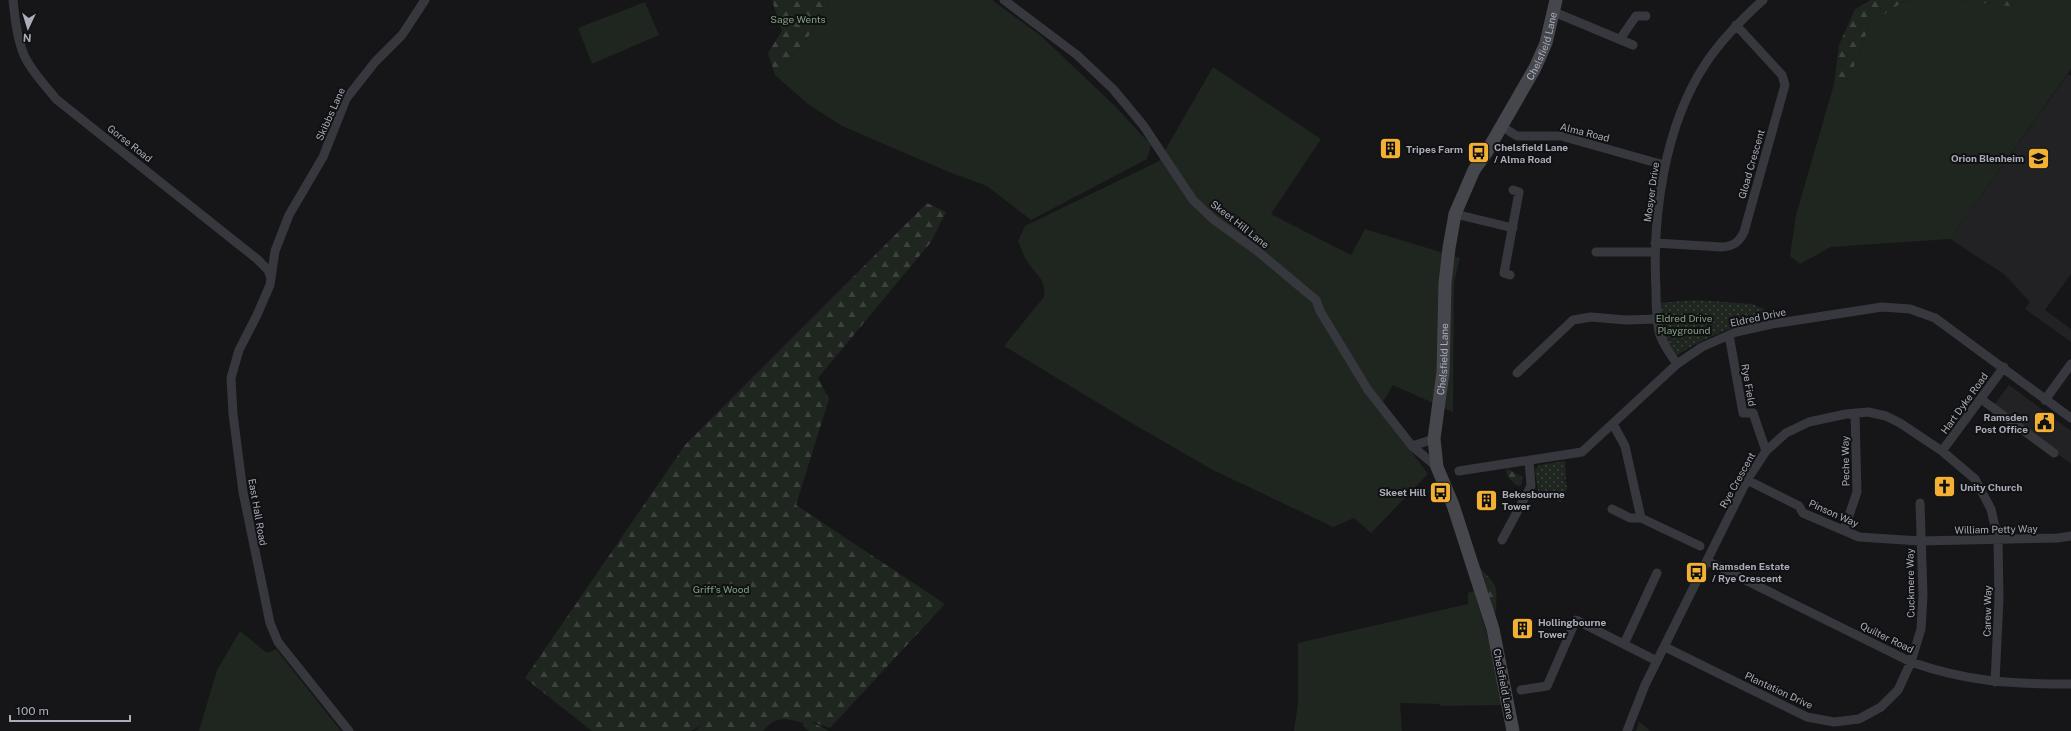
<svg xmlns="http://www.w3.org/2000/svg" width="2071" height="731" viewBox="0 0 2071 731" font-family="'Public Sans',sans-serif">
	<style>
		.built { fill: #222225 }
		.green { fill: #1e261f }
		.forest { fill: url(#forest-firs) }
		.park { fill: url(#park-dots) }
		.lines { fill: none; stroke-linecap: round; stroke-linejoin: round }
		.street { stroke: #37383d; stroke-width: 9 }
		.secondary { stroke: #45474d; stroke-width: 13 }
		.labels { text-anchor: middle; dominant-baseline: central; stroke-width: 4; stroke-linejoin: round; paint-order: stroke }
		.park-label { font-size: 10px; fill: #7fa381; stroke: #111113 }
		.street-label { font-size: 10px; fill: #a8adb8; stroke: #111113 }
		.poi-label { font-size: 10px; font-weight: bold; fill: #a8adb8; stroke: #111113; text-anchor: start }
	</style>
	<defs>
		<pattern id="forest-firs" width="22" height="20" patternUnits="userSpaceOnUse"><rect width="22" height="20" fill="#1e261f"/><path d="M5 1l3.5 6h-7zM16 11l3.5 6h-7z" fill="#3c433d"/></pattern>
		<pattern id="park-dots" width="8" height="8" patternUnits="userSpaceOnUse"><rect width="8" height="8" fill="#1e261f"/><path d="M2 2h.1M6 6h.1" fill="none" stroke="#3c433d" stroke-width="1.8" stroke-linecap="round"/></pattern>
	</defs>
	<rect width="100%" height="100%" fill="#161618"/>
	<!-- built -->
	<path class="built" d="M2068,74L2071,76V274L2045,310L2071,329V342L2025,309L2030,302L2004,274L1950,239Z
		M2009,385L2071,431V464L1993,406Z"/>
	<!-- green -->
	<path class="green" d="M829,0H992L1040,35L1115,106L1151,145L1147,159L1031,220L987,186L949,172L842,126L808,104L775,75C798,51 815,32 829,0Z
		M1910,0H1957L2002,5L2026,4L2029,0H2071V69L1950,239L1831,247L1800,264L1790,256L1796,215L1834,84L1849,79L1870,24L1904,1Z
		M645,2L659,35L592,64L578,28Z
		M1213,67L1321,139L1271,214L1351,255L1365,229L1460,258L1454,283L1453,412L1393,385L1383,402L1381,411L1428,474L1371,533L1354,518L1333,527L1213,470L1128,421L1004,346L1044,297C1046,277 1035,275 1027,261C1023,256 1021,247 1018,241L1025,226L1159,161Z
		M1474,591L1494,659L1502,705L1441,706L1440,704L1400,703L1402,731H1294L1298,703V643L1468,604V593Z
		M240,631L267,653L276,649L341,731H199L217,670Z
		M1639,721L1650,731H1636Z"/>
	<!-- forest -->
	<path class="forest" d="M772,0H829C815,32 798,51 775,75L768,53L782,31Z
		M1871,0H1910L1904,1L1870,24L1849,79L1834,84L1839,45L1855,9Z
		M1957,0H2029L2026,4L2018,7Z
		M927,203L946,212L931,242L818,378L829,399L796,505L945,604L830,728L810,721L829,731H809L803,726V723C785,718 775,716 763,731H695L702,725L691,731H592L525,678L685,445Z
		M1508,469L1523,477L1521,485L1518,486C1512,482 1508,478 1506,471Z
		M1479,567C1484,572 1490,578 1494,584C1499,594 1495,610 1495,622Z"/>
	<!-- park -->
	<path class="park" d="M1696,300L1752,304L1764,309L1767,318C1731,327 1707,336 1676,356L1661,331L1658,303Z
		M1565,461L1566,479L1563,481H1566L1567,489L1561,502L1538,491L1535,470L1539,465Z"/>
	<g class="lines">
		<!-- street -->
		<path class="street" d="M13,0C15,19 17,38 24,55C31,71 45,85 56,99L257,259L268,270L271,278
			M1004,0L1077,55L1113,89L1143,125L1193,200L1213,219L1256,250L1316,300L1320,311L1368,390L1412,446L1437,467
			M1554,12L1633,45
			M1620,39L1636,16H1646
			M1501,126L1517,136H1561L1664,165
			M1455,214L1513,228
			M1655,243L1722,247C1734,246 1739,242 1744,232L1785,85L1782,75L1736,25
			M1596,252H1654
			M1510,275L1504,273L1519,192L1513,190
			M1729,335L1743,413H1753L1766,451
			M1677,364C1671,355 1664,346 1660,335C1656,321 1656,305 1656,290C1652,216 1664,126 1706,63C1722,39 1742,19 1763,0
			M1517,373L1573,320L1591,317L1626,320L1657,319
			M1981,399L2054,453
			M2045,400L2071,364
			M1613,424L1625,446L1641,518L1700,546
			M1412,446L1434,439
			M1942,451L2004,367
			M1459,471L1582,452L1677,364L1702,347L1736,332L1772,324L1882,307L1910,309L1935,318L2071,418
			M1747,480L1799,506L1803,513L1859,537L1920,541L2058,538L2071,536
			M1612,509L1630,518H1641
			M1844,530L1857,492L1855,413
			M1502,540L1531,486L1529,460
			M1707,561L1911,662C1968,682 2011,684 2071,684
			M1624,644L1657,573
			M1665,647L1807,717L1834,722L1859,719L1881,707L1898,690L1911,662L1921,629L1923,595L1920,503
			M1521,690L1547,686L1576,620L1657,661
			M349,731L278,642L270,623L243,492L233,414L231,378L239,350L257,315L270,285L275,251L289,215L323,157L346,99L375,62L402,35L425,0
			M1627,731L1645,685L1747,480L1766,451L1786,433L1809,422L1846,414L1868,412L1886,416L1900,423L1942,451L1975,479L1991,509L1998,540L1999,599L1995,682"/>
		<!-- secondary -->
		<path class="secondary" id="s1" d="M1513,731L1493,629L1453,505L1437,467L1434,439L1443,372L1445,283L1449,248L1455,214L1474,170L1486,153L1535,68L1546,43L1556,0"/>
	</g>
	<!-- icons -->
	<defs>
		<symbol id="building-square" viewBox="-11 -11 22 22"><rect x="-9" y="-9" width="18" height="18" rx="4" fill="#f2b134" stroke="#111113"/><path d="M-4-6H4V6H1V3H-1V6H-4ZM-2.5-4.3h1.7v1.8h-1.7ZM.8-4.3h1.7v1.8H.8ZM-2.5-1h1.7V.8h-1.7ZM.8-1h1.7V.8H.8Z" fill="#111"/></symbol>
		<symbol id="bus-square" viewBox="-11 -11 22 22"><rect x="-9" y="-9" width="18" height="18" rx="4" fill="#f2b134" stroke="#111113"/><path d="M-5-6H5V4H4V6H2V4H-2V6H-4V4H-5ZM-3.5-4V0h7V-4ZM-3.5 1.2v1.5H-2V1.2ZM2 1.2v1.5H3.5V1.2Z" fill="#111"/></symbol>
		<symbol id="school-square" viewBox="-11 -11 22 22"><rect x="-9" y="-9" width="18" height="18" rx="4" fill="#f2b134" stroke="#111113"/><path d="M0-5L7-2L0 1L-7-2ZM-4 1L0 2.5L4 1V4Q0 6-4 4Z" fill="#111"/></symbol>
		<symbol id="civic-square" viewBox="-11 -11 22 22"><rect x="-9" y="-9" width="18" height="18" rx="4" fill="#f2b134" stroke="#111113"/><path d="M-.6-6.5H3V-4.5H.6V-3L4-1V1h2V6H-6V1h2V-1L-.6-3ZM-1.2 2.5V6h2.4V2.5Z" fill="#111"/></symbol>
		<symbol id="church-square" viewBox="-11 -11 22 22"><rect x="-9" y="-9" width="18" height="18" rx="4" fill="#f2b134" stroke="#111113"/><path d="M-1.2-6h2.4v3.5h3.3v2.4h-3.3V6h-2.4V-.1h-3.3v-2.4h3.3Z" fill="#111"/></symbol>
	</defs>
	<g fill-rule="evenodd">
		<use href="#building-square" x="1378" y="136" width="25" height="25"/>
		<use href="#bus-square" x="1466" y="140" width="25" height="25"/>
		<use href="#school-square" x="2026" y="146" width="25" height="25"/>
		<use href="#civic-square" x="2032" y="410" width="25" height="25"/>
		<use href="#church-square" x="1932" y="474" width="25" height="25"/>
		<use href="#bus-square" x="1428" y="480" width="25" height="25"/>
		<use href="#building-square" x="1474" y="488" width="25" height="25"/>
		<use href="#bus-square" x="1684" y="560" width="25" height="25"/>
		<use href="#building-square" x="1510" y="616" width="25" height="25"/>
	</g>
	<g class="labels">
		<!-- park labels -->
		<g class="park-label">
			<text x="798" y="19">Sage Wents</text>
			<text x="1684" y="318">Eldred Drive<tspan x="1684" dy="12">Playground</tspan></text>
			<text x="721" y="589">Griff's Wood</text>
		</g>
		<!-- street labels -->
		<g class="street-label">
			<text stroke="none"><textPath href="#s1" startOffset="720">Chelsfield Lane</textPath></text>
			<text transform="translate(330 114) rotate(-66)">Skibbs Lane</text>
			<text transform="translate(1585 132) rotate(14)">Alma Road</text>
			<text transform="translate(130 143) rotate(38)">Gorse Road</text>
			<text transform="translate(1751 164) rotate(-74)">Gload Crescent</text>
			<text transform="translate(1651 192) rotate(-82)">Mosyer Drive</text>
			<text transform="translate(1240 224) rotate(38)">Skeet Hill Lane</text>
			<text transform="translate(1758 317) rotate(-12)">Eldred Drive</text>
			<text stroke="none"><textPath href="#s1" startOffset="384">Chelsfield Lane</textPath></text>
			<text transform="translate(1749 385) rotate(80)">Rye Field</text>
			<text transform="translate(1964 403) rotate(-54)">Hart Dyke Road</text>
			<text transform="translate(1845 461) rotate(-91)">Peche Way</text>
			<text transform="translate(1737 480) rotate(-61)">Rye Crescent</text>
			<text transform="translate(258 512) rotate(80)">East Hall Road</text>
			<text transform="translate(1834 513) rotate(24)">Pinson Way</text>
			<text transform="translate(1996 529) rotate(-1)">William Petty Way</text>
			<text transform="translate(1910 583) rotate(-91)">Cuckmere Way</text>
			<text transform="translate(1987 611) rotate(-89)">Carew Way</text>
			<text transform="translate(1887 637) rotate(26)">Quilter Road</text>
			<text transform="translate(1504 684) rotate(79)">Chelsfield Lane</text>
			<text transform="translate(1779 690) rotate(25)">Plantation Drive</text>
		</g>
		<!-- poi labels -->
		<g class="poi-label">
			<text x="1494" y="147">Chelsfield Lane<tspan x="1494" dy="12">/ Alma Road</tspan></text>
			<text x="1406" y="149">Tripes Farm</text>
			<text x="2024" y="158" text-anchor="end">Orion Blenheim</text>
			<text x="2028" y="417" text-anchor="end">Ramsden<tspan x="2028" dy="12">Post Office</tspan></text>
			<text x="1960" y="487">Unity Church</text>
			<text x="1426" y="492" text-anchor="end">Skeet Hill</text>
			<text x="1502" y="494">Bekesbourne<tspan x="1502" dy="12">Tower</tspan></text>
			<text x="1712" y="566">Ramsden Estate<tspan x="1712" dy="12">/ Rye Crescent</tspan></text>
			<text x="1538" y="622">Hollingbourne<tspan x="1538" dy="12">Tower</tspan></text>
		</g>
	</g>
	<!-- north arrow -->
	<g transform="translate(28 28) rotate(184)" stroke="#111113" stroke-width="3" paint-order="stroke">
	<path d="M0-3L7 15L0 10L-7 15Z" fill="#a8adb8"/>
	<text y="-6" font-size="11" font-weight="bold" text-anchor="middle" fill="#a8adb8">N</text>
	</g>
	<!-- scale -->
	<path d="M10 715v6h120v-6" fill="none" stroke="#a8adb8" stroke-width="2"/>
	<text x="16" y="715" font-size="12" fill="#a8adb8" stroke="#111113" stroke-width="3" paint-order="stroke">100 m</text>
</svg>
